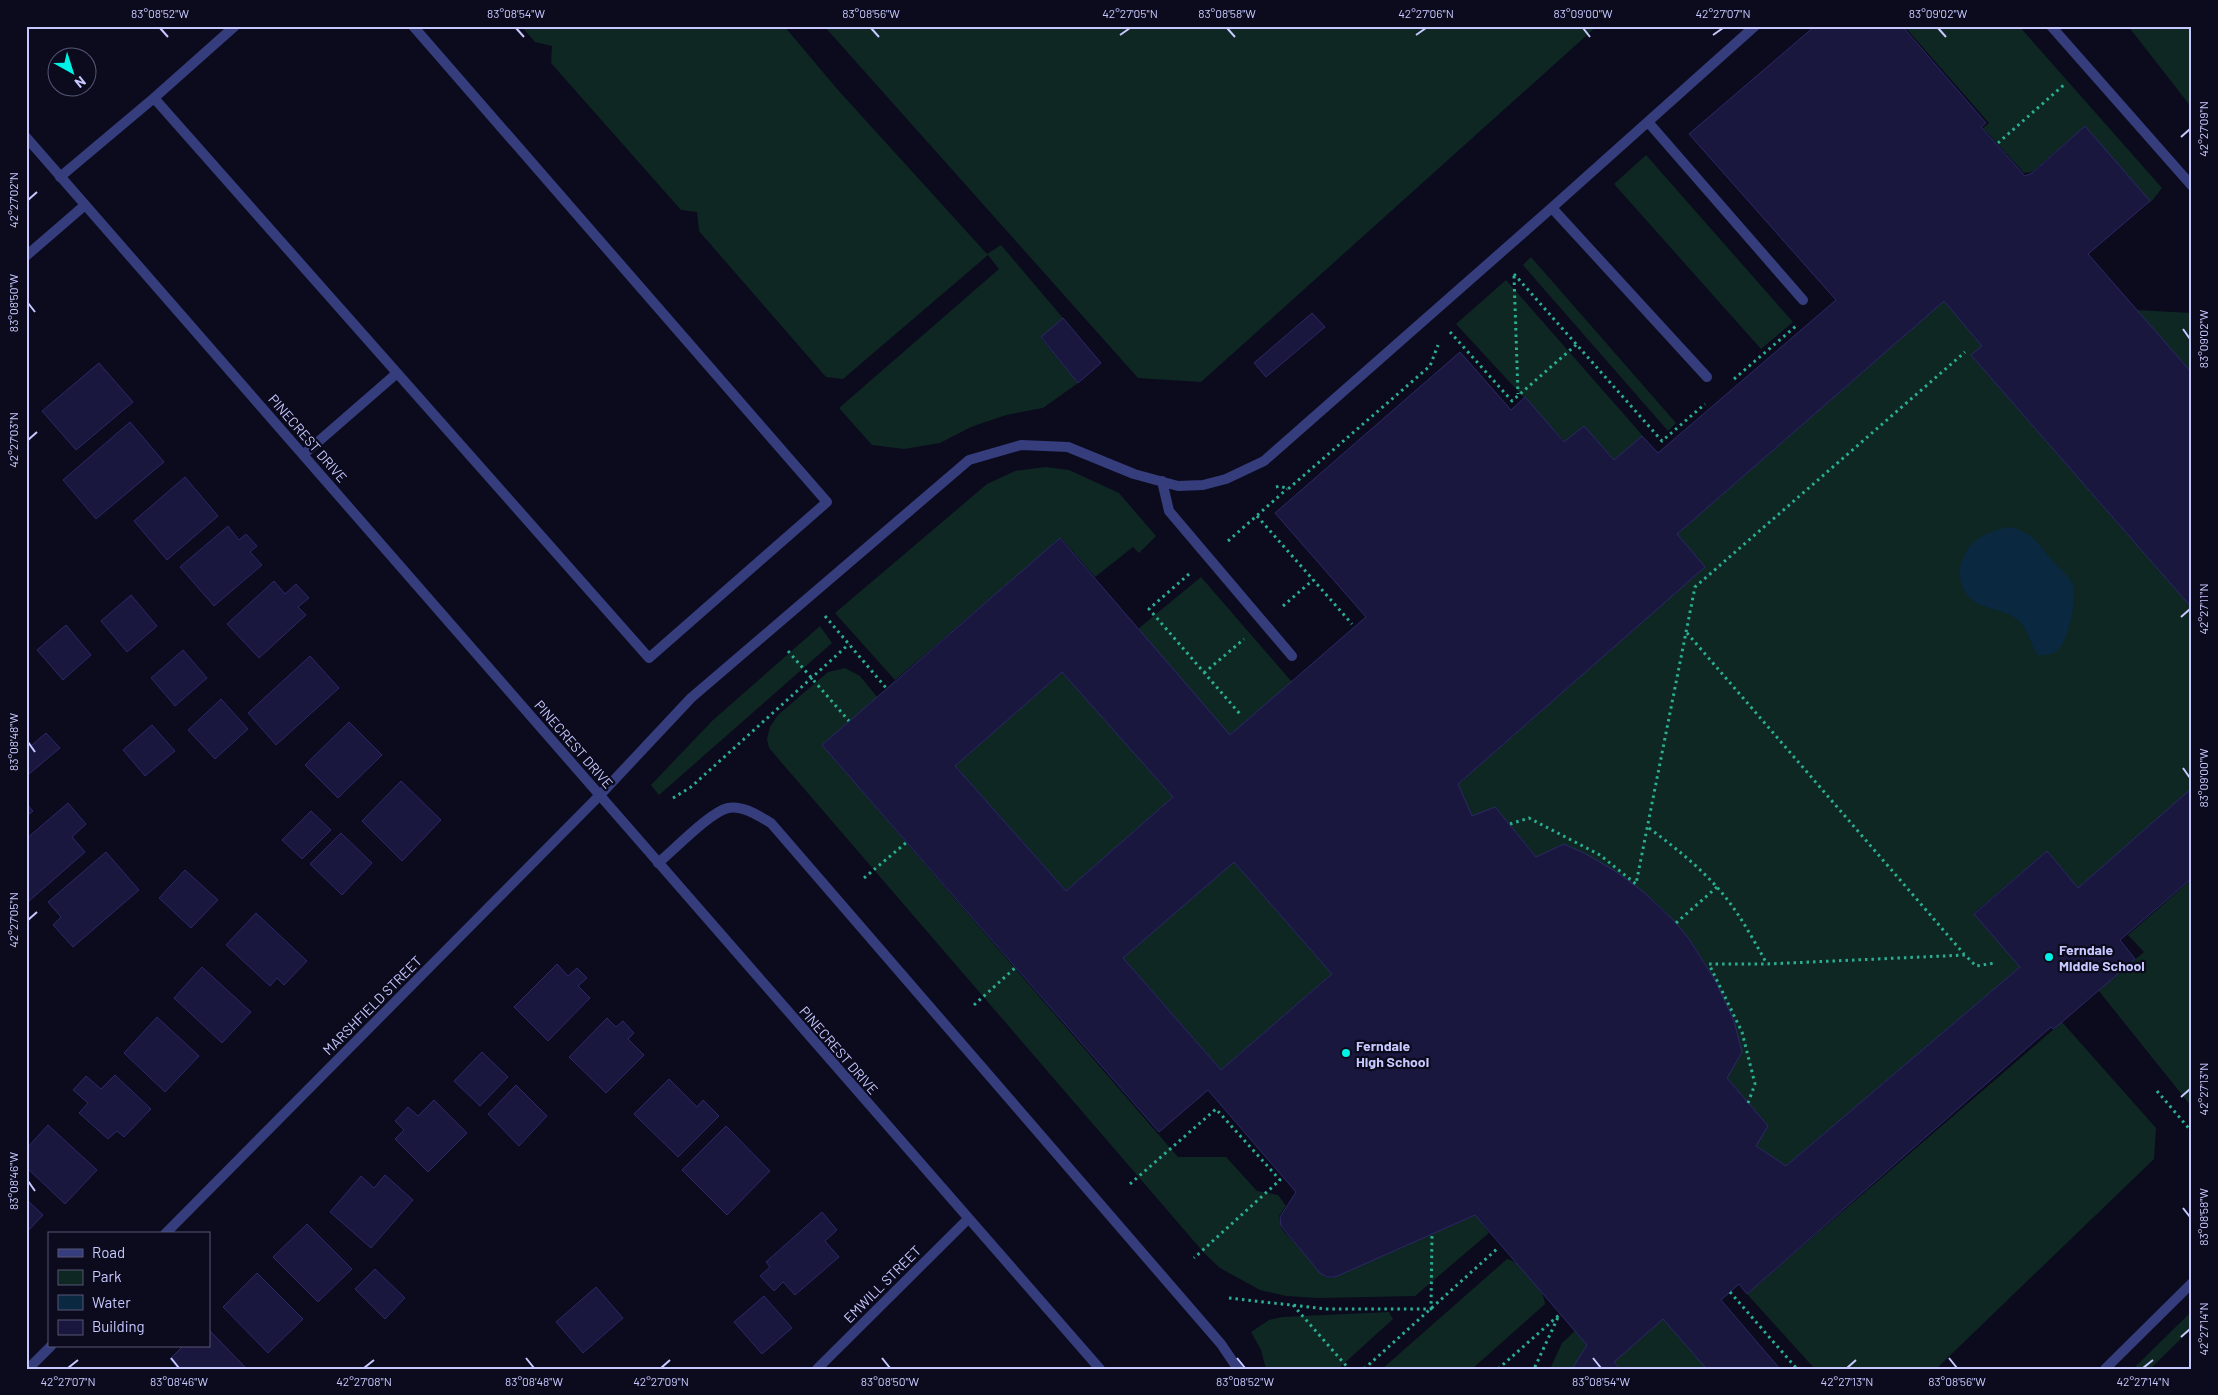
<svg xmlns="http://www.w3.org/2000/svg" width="2218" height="1395" viewBox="0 0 2218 1395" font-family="Barlow,sans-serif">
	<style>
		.green { fill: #0e2722 }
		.water { fill: #0b2841 }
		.building { fill: #19173e; stroke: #2c286a; fill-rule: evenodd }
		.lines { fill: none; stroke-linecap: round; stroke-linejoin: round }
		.path { stroke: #2baf94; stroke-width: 3; stroke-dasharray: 2.5 4; stroke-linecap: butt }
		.service { stroke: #353d7d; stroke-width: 10 }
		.minor { stroke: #353d7d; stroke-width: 10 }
		.tertiary { stroke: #353d7d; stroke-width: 10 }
		.ticks { fill: none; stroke: #c7c8ff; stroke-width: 2 }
		.poi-dot { fill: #00f2e7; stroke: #0b0b1d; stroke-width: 2 }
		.labels { text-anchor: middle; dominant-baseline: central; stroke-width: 4.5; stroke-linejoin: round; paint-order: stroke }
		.street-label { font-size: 14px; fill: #c7c8ff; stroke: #0b0b1d }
		.poi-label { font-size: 14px; font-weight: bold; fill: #c7c8ff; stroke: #0b0b1d; text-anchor: start }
		.neatline { fill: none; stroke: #c7c8ff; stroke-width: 2 }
		.ticks-label { font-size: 12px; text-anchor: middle; fill: #c7c8ff }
	</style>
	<rect width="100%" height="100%" fill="#0b0b1d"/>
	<!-- green -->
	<path class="green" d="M521,26H784L838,90L987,254L1001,245L1063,318L1041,338L1078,383L1043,408L1006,415L971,427L940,443L904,449L872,445L839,408L999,269L988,255L843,379L826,377L699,231L697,212L681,210L551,63L552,46L535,42Z
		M824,26H1597L1201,382L1138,378Z
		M1904,26H2019L2162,188L2151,202L2084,127L2032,172L2024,173L1983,128L1989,123Z
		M2128,26H2192V108Z
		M1646,155L1793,322L1761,349L1614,184Z
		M1531,257L1676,423L1668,431L1523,265Z
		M1506,280L1643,436L1614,460L1584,426L1565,442L1456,324Z
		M1944,301L1982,346L1971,355L2192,608V788L2078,888L2047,851L1974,913L2020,967L1786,1166L1756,1146L1768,1126L1727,1078L1742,1052C1728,992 1693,934 1646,894C1638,888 1628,883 1620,878C1601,867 1583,856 1564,844L1536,857L1495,807L1472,816L1458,784L1705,567L1677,534Z
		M2136,310L2192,313V373Z
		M1046,467L1069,470L1119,493L1156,536L1139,553L1133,547L1095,577L1061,538L895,680L835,613L987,484L1015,471Z
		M1201,577L1292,682L1230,736L1138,629Z
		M820,626L832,643L659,795L651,785L712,721Z
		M845,668L860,676L878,698L822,745L1178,1157H1226L1257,1191L1278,1195L1286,1206L1279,1216L1281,1228L1325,1277L1332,1278L1476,1215L1489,1233L1415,1296L1318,1298L1286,1296L1260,1290L1220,1268L1205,1254L769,748L767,739L770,727L778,715L828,672Z
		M1062,672L1173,797L1066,891L955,766Z
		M1234,862L1332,974L1221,1070L1123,958Z
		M2192,879V1106H2191L2098,990L2144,952L2128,935Z
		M2062,1022L2156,1128L2154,1159L1936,1369H1815L1747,1294Z
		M1507,1259C1522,1262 1544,1289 1545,1304L1472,1369H1382Z
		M2192,1311V1328L2150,1369H2133Z
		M1389,1312L1393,1319L1338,1369H1266L1261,1350L1251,1332L1269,1320L1282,1317Z
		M1663,1319L1705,1367L1620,1369L1614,1362Z
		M1575,1331L1587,1345L1572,1369H1550L1562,1343Z"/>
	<!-- water -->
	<path class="water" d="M2011,527C2033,533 2038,544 2052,560C2058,568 2067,573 2072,583C2078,597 2069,638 2059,649C2054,655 2045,655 2038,655C2030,645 2029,631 2020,622C2003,604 1968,614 1961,581C1958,570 1961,562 1966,552C1974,537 1995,529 2011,527Z"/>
	<!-- building -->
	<path class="building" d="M1815,26H1902L1986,123L1981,127L2025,176L2032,173L2085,126L2150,201L2088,254L2192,373V608L1971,355L1982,346L1944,301L1677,534L1705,567L1458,784L1472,816L1495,807L1536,857L1564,844L1586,854L1615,871L1645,893L1676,923L1689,939L1715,980L1734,1021L1742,1052L1727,1078L1768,1126L1756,1146L1786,1166L2020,967L1974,914L2047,851L2078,888L2192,788V878L2120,940L2135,959L2062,1022L2053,1029L2051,1027L1747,1294L1739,1284L1721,1300L1780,1369H1703L1705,1367L1663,1319L1614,1362L1620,1369H1572L1587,1345L1475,1215L1335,1277H1327L1320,1273L1281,1226L1280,1217L1296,1192L1208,1090L1159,1132L822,745L1060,538L1230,735L1366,617L1275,513L1460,352L1511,410L1525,397L1564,442L1584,426L1614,460L1642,436L1658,453L1836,300L1689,134ZM1062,672L1173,797L1066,891L955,766ZM1234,862L1332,974L1221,1070L1123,958Z
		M1312,313L1325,327L1266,377L1254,363Z
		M1063,318L1101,363L1078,383L1041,337Z
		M99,363L133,402L76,450L42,411Z
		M130,422L164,462L96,519L63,480Z
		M185,477L218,516L167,560L134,521Z
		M228,526L239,540L246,534L257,546L250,552L262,565L214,606L180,567Z
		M274,581L285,594L296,584L309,598L298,607L306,615L259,658L227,624Z
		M131,595L157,626L127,652L101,621Z
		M66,625L91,655L63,680L37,650Z
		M183,650L207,678L175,706L151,678Z
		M310,656L339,688L276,745L248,713Z
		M221,699L248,729L215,759L188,730Z
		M349,722L382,755L338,798L305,765Z
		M152,725L175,751L145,776L123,750Z
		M46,733L60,748L29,774L26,771V750Z
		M401,781L441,820L402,861L362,821Z
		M26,803L33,811L26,817Z
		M68,803L86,824L72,837L85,852L29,901L26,898V839Z
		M311,811L331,830L302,859L282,840Z
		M341,833L372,863L342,895L310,864Z
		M106,852L139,890L73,947L53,925L61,917L48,902Z
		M185,870L218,900L191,928L159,898Z
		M256,913L307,961L284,985L277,978L270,986L226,945Z
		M557,964L568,976L577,968L587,978L578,986L590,998L548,1041L514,1007Z
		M202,967L251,1012L222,1043L174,998Z
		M157,1017L199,1056L165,1092L124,1053Z
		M607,1018L616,1027L623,1021L634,1033L628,1039L644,1055L606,1093L569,1057Z
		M482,1052L508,1077L480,1106L454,1081Z
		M115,1075L151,1109L124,1137L117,1131L108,1139L79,1113L88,1103L73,1090L86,1076L101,1089Z
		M669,1079L697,1107L703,1100L719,1116L678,1157L634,1114Z
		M516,1085L547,1116L519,1146L488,1114Z
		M434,1100L467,1133L428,1172L395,1139L404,1130L395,1121L408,1107L418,1116Z
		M48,1125L97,1170L65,1204L26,1167V1149Z
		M726,1126L770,1171L727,1215L682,1170Z
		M385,1175L413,1200L371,1248L330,1212L361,1176L374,1188Z
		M26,1199L43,1215L26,1233Z
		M822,1212L837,1230L825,1241L839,1257L795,1295L783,1282L774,1291L760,1276L770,1267L766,1262Z
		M307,1224L352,1269L318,1302L273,1257Z
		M375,1269L405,1298L385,1319L355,1289Z
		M257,1273L303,1319L268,1353L223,1307Z
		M596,1287L623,1318L583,1353L556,1322Z
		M764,1296L792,1328L762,1354L734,1322Z
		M209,1330L247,1369H179L170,1359L183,1346H209Z"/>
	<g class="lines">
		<!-- path -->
		<path class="path" d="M1998,143L2066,83
			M1514,274L1662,441L1705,404
			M1514,276L1518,394
			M1450,332L1512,401L1577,344
			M1734,379L1796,326
			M1276,487L1280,486L1288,489L1430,366L1438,345
			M1257,516L1352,624
			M1228,541L1287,489
			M1189,574L1149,609L1240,714
			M1283,606L1313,580
			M825,616L887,689
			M1687,633L1964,954
			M788,651L849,721
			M1204,673L1244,639
			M673,798L691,787L849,644
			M1510,824L1529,818L1600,855L1636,884L1695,587L1965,352
			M1649,828C1673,846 1696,864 1716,886C1737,909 1752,937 1767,964
			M864,878L907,842
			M1676,923L1717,887
			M974,1005L1016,967
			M2157,1091L2192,1132
			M1748,1103L1755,1084L1742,1032L1709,964H1767L1965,955L1976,966L1995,963
			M1130,1184L1216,1109L1280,1180L1194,1258
			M1730,1292L1797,1369
			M1229,1298L1326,1309H1431L1432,1234
			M1293,1305L1349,1369
			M1364,1369L1498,1248
			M1498,1369L1559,1315L1534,1369"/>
		<!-- service -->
		<path class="service" d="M2051,26L2192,186
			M154,98L649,658L827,502L413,26
			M1648,122L1803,300
			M60,177L154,98L235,26
			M1552,208L1707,377
			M304,454L396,374
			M1162,481L1169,511L1292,656
			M600,795L691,698L969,460L1021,445L1068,447L1134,474L1178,486L1203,485L1226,479L1264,461L1547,212L1755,26
			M658,863C674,850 710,812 728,808C743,805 759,816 771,823L1221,1344L1238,1369
			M2105,1369L2192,1283"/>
		<!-- minor -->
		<path class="minor" d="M26,256L85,205
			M165,1234L600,795
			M28,1369L51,1346
			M817,1369L968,1219"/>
		<!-- tertiary -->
		<path class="tertiary" d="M26,137L1100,1369"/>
	</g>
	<!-- ticks -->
	<path class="ticks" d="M160,28L168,37M516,28L524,37M871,28L879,37M1227,28L1235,37M1583,28L1590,37M1938,28L1946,37M1120,35L1130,28M1416,35L1426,28M1713,35L1723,28M2181,137L2190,129M28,200L37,192M28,303L35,312M2183,329L2190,339M28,440L37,432M2181,617L2190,609M28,742L35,752M2183,768L2190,778M28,920L37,912M2181,1097L2190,1089M28,1181L35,1191M2183,1208L2190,1217M2181,1337L2190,1329M171,1358L179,1368M526,1358L534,1368M882,1358L890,1368M1237,1358L1245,1368M1593,1358L1601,1368M1949,1358L1957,1368M68,1368L78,1360M364,1368L374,1360M661,1368L670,1360M1847,1368L1856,1360M2143,1368L2153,1360"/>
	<!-- markers -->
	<g class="poi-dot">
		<circle cx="2049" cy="957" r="5"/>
		<circle cx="1346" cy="1053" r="5"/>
	</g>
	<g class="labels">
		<!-- street labels -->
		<g class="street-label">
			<text transform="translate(308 438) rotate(49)">PINECREST DRIVE</text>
			<text transform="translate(574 744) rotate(49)">PINECREST DRIVE</text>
			<text transform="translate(372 1005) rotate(-45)">MARSHFIELD STREET</text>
			<text transform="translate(839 1050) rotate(49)">PINECREST DRIVE</text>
			<text transform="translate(882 1284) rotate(-45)">EMWILL STREET</text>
		</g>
		<!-- poi labels -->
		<g class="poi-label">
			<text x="2059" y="949">Ferndale<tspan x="2059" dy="16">Middle School</tspan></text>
			<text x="1356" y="1045">Ferndale<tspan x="1356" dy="16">High School</tspan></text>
		</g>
	</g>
	<!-- border -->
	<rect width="2218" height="1395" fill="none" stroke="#0b0b1d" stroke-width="55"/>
	<!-- legend -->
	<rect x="48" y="1232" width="162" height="115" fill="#0b0b1d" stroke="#565777"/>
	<rect x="58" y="1249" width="25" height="8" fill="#353d7d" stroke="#565777"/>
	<text x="92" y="1258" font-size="15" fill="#c7c8ff">Road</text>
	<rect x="58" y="1270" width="25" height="15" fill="#0e2722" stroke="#565777"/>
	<text x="92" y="1282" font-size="15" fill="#c7c8ff">Park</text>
	<rect x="58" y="1295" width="25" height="15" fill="#0b2841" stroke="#565777"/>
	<text x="92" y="1308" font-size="15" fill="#c7c8ff">Water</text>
	<rect x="58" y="1320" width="25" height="15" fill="#19173e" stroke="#565777"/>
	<text x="92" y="1332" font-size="15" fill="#c7c8ff">Building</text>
	<!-- north arrow -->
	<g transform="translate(72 72) rotate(141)"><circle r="24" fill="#0b0b1d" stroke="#565777"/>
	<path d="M0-4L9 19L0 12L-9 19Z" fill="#00f2e7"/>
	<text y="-8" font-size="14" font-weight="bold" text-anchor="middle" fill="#c7c8ff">N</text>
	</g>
	<rect x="28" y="28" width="2162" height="1340" class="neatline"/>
	<g class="ticks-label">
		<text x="160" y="18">83°08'52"W</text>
		<text x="516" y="18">83°08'54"W</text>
		<text x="871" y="18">83°08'56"W</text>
		<text x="1130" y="18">42°27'05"N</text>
		<text x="1227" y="18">83°08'58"W</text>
		<text x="1426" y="18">42°27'06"N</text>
		<text x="1583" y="18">83°09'00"W</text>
		<text x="1723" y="18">42°27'07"N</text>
		<text x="1938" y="18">83°09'02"W</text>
		<text transform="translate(2204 129) rotate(-90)" y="4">42°27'09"N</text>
		<text transform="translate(14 200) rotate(-90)" y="4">42°27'02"N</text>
		<text transform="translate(14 303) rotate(-90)" y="4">83°08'50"W</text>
		<text transform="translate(2204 339) rotate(-90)" y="4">83°09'02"W</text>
		<text transform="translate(14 440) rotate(-90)" y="4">42°27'03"N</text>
		<text transform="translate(2204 609) rotate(-90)" y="4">42°27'11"N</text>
		<text transform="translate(14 742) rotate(-90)" y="4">83°08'48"W</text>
		<text transform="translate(2204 778) rotate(-90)" y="4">83°09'00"W</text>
		<text transform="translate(14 920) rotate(-90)" y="4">42°27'05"N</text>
		<text transform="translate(2204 1089) rotate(-90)" y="4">42°27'13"N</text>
		<text transform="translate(14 1181) rotate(-90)" y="4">83°08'46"W</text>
		<text transform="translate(2204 1217) rotate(-90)" y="4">83°08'58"W</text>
		<text transform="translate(2204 1329) rotate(-90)" y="4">42°27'14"N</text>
		<text x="68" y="1386">42°27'07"N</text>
		<text x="179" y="1386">83°08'46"W</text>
		<text x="364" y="1386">42°27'08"N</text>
		<text x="534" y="1386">83°08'48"W</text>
		<text x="661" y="1386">42°27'09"N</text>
		<text x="890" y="1386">83°08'50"W</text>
		<text x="1245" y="1386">83°08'52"W</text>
		<text x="1601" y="1386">83°08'54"W</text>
		<text x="1847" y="1386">42°27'13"N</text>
		<text x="1957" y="1386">83°08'56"W</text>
		<text x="2143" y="1386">42°27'14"N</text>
	</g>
</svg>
